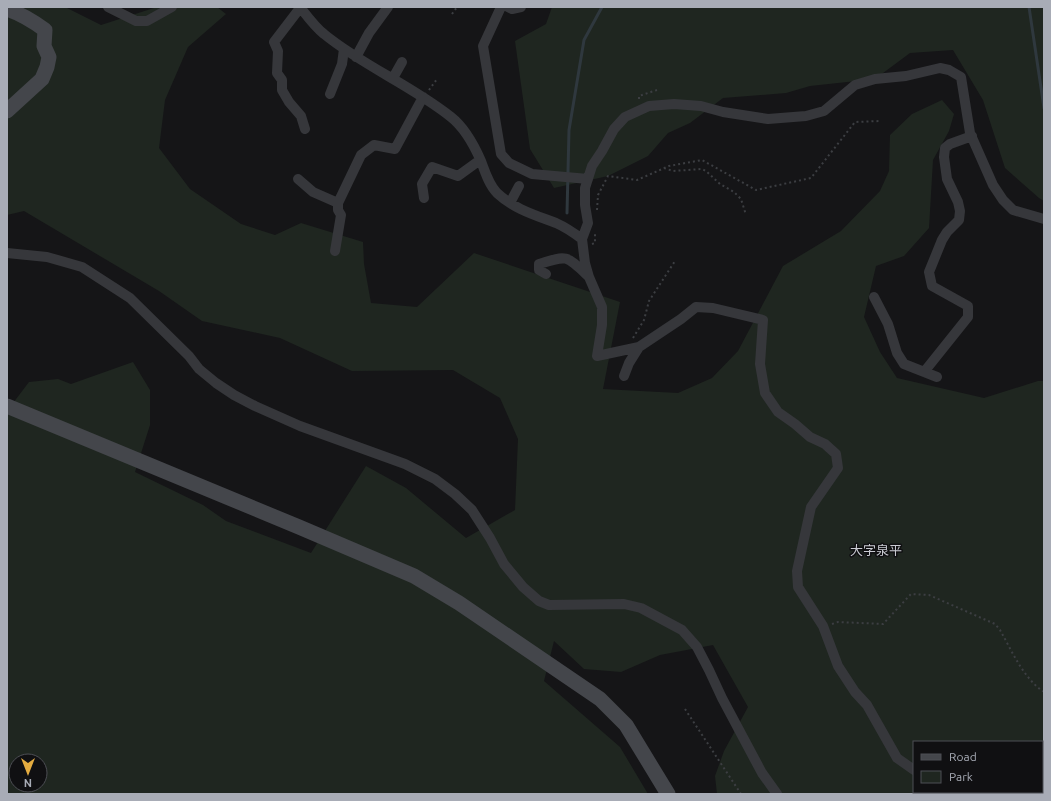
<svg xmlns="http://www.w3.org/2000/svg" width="1051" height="801" viewBox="0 0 1051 801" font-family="Ubuntu,'Noto Sans JP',sans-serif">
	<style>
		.green { fill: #1f2620; fill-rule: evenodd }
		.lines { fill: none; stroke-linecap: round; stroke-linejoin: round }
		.stream { stroke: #2f383e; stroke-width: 3 }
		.path { stroke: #3c3e42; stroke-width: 2; stroke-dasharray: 2 3; stroke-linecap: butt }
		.street { stroke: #36373b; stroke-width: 10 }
		.secondary { stroke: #44464b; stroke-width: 15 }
		.labels { text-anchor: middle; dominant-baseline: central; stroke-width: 3; stroke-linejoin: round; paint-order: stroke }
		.quarter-label { font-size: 13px; fill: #c9cbd2; stroke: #101012 }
	</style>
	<rect width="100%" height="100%" fill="#151517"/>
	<!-- green -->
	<path class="green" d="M7,7H65L101,25L157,7H217L226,14L188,47L165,100L159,148L190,189L241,224L275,235L301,223L363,242L364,264L371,303L417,307L474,253L620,302L603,389L678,393L712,378L738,351L783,266L841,231L880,191L889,171L890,135L912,114L942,100L954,114L949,131L933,160L929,228L904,256L876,266L864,317L880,352L897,378L984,398L1038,381H1044V794H717L715,776L724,751L748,707L713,645L660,655L621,672L584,669L554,641L544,681L620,747L648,794H7V411L29,382L58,379L71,384L133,362L150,390V425L135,472L203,505L226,521L311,553L366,466L406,488L466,538L515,510L518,439L500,398L453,370L352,371L280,338L202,321L159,291L24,211L7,215ZM914,742H1042V792H914ZM16,761H40V785H16Z
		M552,7H1044V201L1039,198L1005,168L983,100L953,50L910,53L875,79L810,86L786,93L723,98L690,123L668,133L648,156L608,176L554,188L530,149L515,41L546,24Z"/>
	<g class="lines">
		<!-- stream -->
		<path class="stream" d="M1029,7L1044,108
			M567,213L569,130L584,40L602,7"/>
		<!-- path -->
		<path class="path" d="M452,14L457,7
			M429,90L437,79
			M639,99V96L657,90
			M664,168L673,171L702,169L706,171L720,184L734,192L741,199L746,215
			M597,210L598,195L608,176L637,180L669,166L702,160L756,190L811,178L855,122L881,121
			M592,244L595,243V233
			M633,338L644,320L649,301L675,261
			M832,624L838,622L883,624L911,594L929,595L995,624L1000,630C1012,651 1023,678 1044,692
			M685,709L741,794"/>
		<!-- street -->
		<path class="street" d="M108,7L136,21H147L172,7
			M300,7C307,16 315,27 324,34C363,66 411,85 451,117C465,128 474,145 481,161C485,172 489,185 497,193C514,209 535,215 556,223C565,227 574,233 582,239
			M501,7L483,46L501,154L509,163L532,174L588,179
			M508,7L512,9L521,7
			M300,8L274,42L278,51L277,73L282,80V90L289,102L301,116L305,129
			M356,57L369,33L388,7
			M393,78L402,62
			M330,94L342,64L344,49
			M298,179L313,192L338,203L361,155L374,145L395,149L423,97
			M424,198L422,184L432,167L458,176L480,160
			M510,203L519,186
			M335,251L341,215L338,210V203
			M7,253L47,257L82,267L130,298L189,356L199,369L216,383L234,395L255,406L300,426L405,464L435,479L455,494L472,510L490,538L504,564L523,587L539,601L549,605L624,604L641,608L682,630L697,647L709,670L722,698L762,773L777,794
			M546,274L539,270V264C568,255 566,255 589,277
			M874,297L888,324L897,353L904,364L937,377
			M924,372L968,317V306L932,286L929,272L942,240L947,232L959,220L960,211L958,202L947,179L944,157L945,148L950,144L972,136
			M624,376L629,363L639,347
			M914,770L897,758L867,705L855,692L838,666L823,626L798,587L797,571L811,507L838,468L836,454L825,444L810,437L795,424L778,412L765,393L760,364L763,320L713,308L696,307L681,319L639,347L597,356L602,325V307L589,277L585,263L582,239L588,223L585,205V188L592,166L602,151L614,129L625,117L649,106L674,104L701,106L723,112L768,119L806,116L824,111L855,85L875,79L906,76L940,68L949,70L961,77L970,133L993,185L1003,200L1013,210L1044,219
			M943,792L944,794"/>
		<!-- secondary -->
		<path class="secondary" d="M7,9C21,14 33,21 45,30L44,46L49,57L47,67L42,79L7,111
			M7,406L299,527L414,576L459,603L600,699L626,725L668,794"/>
	</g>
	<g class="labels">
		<!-- quarter labels -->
		<g class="quarter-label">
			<text x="876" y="550">大字泉平</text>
		</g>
	</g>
	<!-- border -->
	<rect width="1051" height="801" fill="none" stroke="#a8acb6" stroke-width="16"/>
	<!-- legend -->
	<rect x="913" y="741" width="130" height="52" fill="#101012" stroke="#4d4e54"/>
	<rect x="921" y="754" width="20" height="6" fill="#44464b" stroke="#4d4e54"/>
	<text x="949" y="761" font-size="12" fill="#a8acb6">Road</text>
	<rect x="921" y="771" width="20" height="12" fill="#1f2620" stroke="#4d4e54"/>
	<text x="949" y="781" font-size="12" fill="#a8acb6">Park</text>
	<!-- north arrow -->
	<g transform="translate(28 773) rotate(180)"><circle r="19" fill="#101012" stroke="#4d4e54"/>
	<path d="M0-3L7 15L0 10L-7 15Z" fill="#e4ac40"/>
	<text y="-6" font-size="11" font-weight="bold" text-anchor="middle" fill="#a8acb6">N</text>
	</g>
</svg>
